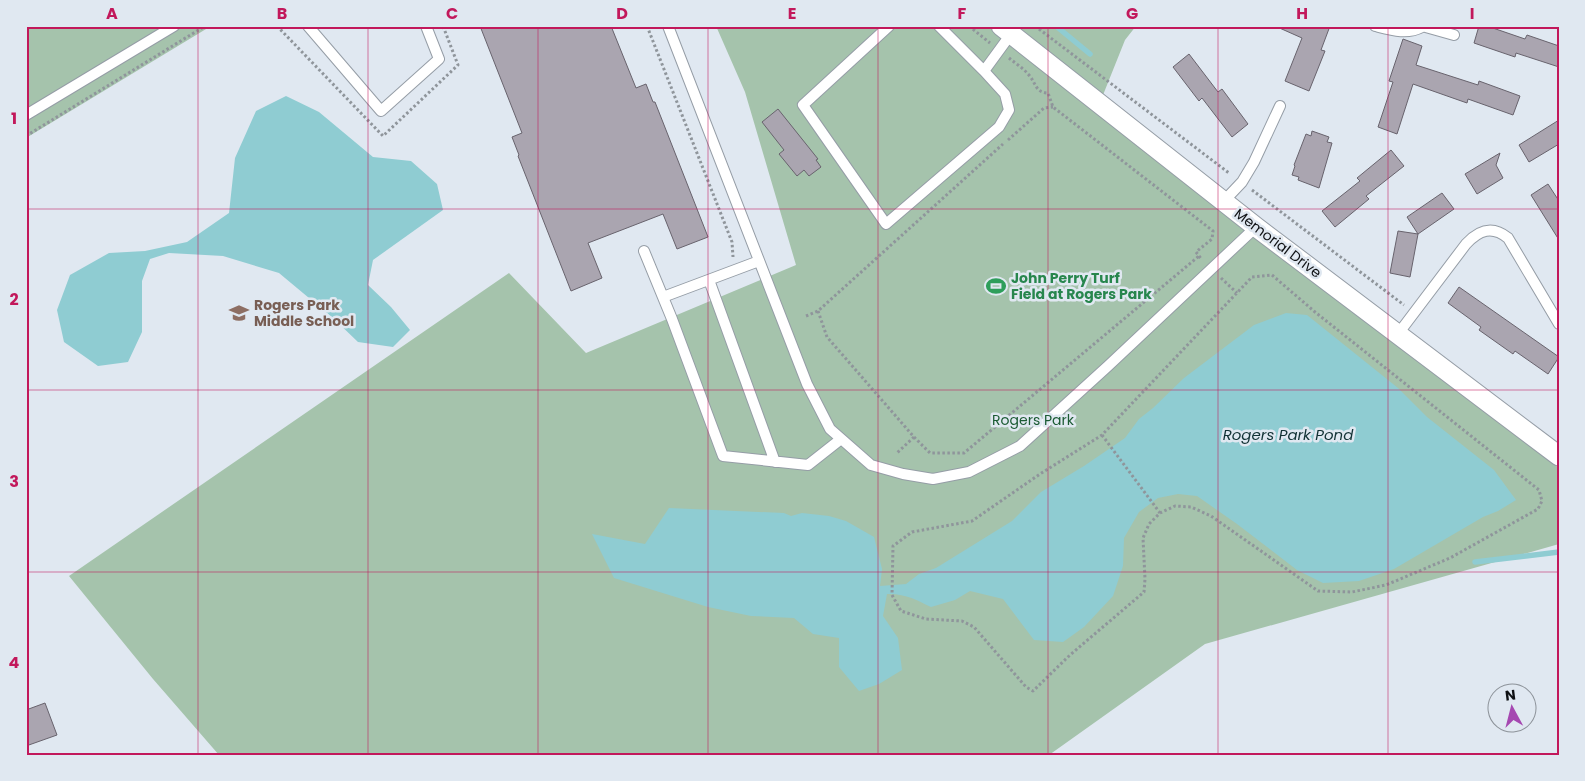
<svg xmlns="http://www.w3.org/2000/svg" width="1585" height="781" viewBox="0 0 1585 781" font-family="Poppins,sans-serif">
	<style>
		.green { fill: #a5c3ac }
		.water { fill: #8fccd2 }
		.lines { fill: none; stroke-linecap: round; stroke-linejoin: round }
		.stream { stroke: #8fccd2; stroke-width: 5.5 }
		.building { fill: #aaa5b0; stroke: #68636d }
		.lane-casing { stroke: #959da6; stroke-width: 12 }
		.street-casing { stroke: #959da6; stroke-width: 21 }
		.path { stroke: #8f959b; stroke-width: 3; stroke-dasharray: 2.5 2.5; stroke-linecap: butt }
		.lane { stroke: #fff; stroke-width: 10 }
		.street { stroke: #fff; stroke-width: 19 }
		.grid { fill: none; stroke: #c2185b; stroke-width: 1; stroke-opacity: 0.55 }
		.labels { text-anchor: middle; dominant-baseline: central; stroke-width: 5; stroke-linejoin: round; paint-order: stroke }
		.street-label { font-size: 14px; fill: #0f1114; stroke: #e0e8f1 }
		.leisure-label { font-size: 14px; font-weight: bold; fill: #27864d; stroke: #e0e8f1; text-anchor: start }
		.education-label { font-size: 14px; font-weight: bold; fill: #785e54; stroke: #e0e8f1; text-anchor: start }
		.park-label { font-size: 14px; fill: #1b5b33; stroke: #e0e8f1 }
		.water-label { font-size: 15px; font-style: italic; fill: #123235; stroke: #e0e8f1 }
		.neatline { fill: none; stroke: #c2185b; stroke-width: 2 }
		.grid-label { font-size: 16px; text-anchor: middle; font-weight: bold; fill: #c2185b }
	</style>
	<rect width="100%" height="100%" fill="#e0e8f1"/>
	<!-- green -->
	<path class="green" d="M26,26H211L26,138Z
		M716,26H1136L1125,40L1097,110L1305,275L1559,468V544L1205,644L1049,755H219L153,679L69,576L509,273L586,353L796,265L745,92Z"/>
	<!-- water -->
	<path class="water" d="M286,96L319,112L373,157L411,161L437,184L443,210L373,260L368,285L391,307L410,330L393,347L358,342L333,318L279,273L223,256L169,253L150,259L142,281V332L128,362L98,366L64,342L57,310L70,275L109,253L145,251L187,242L229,213L235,158L256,111Z
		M1286,313L1307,315L1398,388L1427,417L1494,470L1516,500L1498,511L1483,517L1394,569L1359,581L1323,583L1297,570L1237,524L1197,496L1178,494L1158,498L1139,512L1124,538L1123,566L1113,596L1084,627L1063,642L1034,640L1003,599L970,591L955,600L931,607C917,600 904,593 887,594L883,616L898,638L902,670L879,684L859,691L839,667V638L813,634L794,618L751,616L708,607L614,578L592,534L645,544L669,508L784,513L791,516L802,513L829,516L846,521L874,537L882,569L880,586L906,584L919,574L936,568L1012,521L1041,492L1084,466L1125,438L1139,419L1153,408L1184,378L1254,325Z"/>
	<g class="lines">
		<!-- stream -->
		<path class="stream" d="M1056,26L1090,54
			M1475,562L1559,552"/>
	</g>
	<!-- building -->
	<path class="building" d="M480,26H611L636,88L646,84L653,102H655L708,237L677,249L663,214L588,243L602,278L571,291L518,156L519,155L512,137L522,133Z
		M1275,26H1330L1321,50L1325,51L1309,91L1285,81L1302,38Z
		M1479,26H1487L1525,39L1527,35L1559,46V67L1516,53L1515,57L1474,43Z
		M1403,39L1422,46L1416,65L1478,85L1479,81L1520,96L1513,115L1468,99L1467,103L1413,84L1397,134L1378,127L1393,82L1389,81Z
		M1189,54L1218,92L1222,89L1248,124L1232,137L1202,98L1199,101L1173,67Z
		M778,109L818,159L816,160L821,167L809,176L804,170L797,176L779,154L784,150L762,122Z
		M1559,120V144L1529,162L1519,145Z
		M1312,131L1329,137L1327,142L1332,143L1319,188L1298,180L1299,177L1292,175L1295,166L1294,165L1306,134L1311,136Z
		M1391,150L1404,166L1366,196L1369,199L1335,227L1322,211L1360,181L1357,178Z
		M1500,153L1496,165L1503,178L1477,194L1465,174Z
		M1548,184L1559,201V240L1531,195Z
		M1442,193L1454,209L1418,234L1407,217Z
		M1398,231L1418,234L1410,277L1390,273Z
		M1459,287L1559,357L1548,374L1515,351L1513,354L1479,330L1481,327L1448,303Z
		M45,703L57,735L26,746V710Z"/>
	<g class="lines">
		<defs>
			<path id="lane" d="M308,26L381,111L439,59L426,26
				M668,26L807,384L830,429L871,465L903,474L933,479L969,472L1020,446L1108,366L1256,227
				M889,26L803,105L886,224L999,127L1009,110L1005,94L984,71L1011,34
				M939,26L984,71
				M1375,26C1391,30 1407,35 1422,27
				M1422,26L1454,35
				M26,115L174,26
				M1224,201L1242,182L1254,162L1280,106
				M644,251L672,319L723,456L808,465L841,439
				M709,280L775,462
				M663,297L759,261
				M1398,334L1466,244C1479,230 1492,225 1508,238L1559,324"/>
			<path id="street" d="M1001,26L1256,227L1559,456"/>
		</defs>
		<!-- lane casing -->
		<use href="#lane" class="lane-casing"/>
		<!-- street casing -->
		<use href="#street" class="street-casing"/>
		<!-- path -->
		<path class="path" d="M277,26L383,136L458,65L443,26
			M647,26L732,242L733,257
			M969,26L990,43
			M1035,26L1229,173
			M1009,58C1015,63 1023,68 1028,74C1036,82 1035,93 1048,93L1053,107L1213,231L1212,239L1196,252L1202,260
			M26,136L205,26
			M1008,140L1044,108L1053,107
			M1252,190L1404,305
			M1272,275L1315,312L1539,490L1542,501L1538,509L1450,558L1386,585L1352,592L1318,591L1211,516L1191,507L1175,506L1160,513L1149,524L1143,538L1145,579L1144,592L1070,655L1033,691L1026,687L974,627L962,621L926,619L901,611L892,595L893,546L912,532L972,521L1040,474L1102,435L1252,277Z
			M1221,278L1237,293
			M818,311L827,337L914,437L897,453
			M806,316L818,311L1003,144
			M1102,435L1160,513
			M914,437L930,453H964L1199,256"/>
		<!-- lane -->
		<use href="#lane" class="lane"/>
		<!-- street -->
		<use href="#street" class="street"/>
	</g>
	<!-- grid -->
	<path class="grid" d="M198,26V755M368,26V755M538,26V755M708,26V755M878,26V755M1048,26V755M1218,26V755M1388,26V755M26,209H1559M26,390H1559M26,572H1559"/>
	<!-- icons -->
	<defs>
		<symbol id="stadium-bare" viewBox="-9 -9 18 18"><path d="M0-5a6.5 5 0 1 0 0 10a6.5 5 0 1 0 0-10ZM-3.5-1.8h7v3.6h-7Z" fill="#2e9e5b" stroke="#e0e8f1" stroke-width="2.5" paint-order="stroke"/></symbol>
		<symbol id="school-bare" viewBox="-9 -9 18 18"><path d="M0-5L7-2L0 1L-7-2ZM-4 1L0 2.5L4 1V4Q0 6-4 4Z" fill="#8d6e63" stroke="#e0e8f1" stroke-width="2.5" paint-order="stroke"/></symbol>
	</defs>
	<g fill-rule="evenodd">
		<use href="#stadium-bare" x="982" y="272" width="28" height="28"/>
		<use href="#school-bare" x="225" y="299" width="28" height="28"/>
	</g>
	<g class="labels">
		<!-- street labels -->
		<g class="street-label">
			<text transform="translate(1278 243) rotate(37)">Memorial Drive</text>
		</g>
		<!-- leisure labels -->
		<g class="leisure-label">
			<text x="1011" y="278">John Perry Turf<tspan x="1011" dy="16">Field at Rogers Park</tspan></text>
		</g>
		<!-- education labels -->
		<g class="education-label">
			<text x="254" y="305">Rogers Park<tspan x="254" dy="16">Middle School</tspan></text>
		</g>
		<!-- park labels -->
		<g class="park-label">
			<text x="1033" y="420">Rogers Park</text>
		</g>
		<!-- water labels -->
		<g class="water-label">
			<text x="1288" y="434">Rogers Park Pond</text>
		</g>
	</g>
	<!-- border -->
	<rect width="1585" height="781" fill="none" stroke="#e0e8f1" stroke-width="55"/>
	<!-- north arrow -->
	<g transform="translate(1512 708) rotate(353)"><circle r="24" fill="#e0e8f1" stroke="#8c9299"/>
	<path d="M0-4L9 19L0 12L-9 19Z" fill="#a548b1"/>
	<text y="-8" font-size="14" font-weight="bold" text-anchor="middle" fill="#0f1114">N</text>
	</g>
	<rect x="28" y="28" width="1530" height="726" class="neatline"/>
	<g class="grid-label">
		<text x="112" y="19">A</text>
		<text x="282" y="19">B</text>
		<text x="452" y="19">C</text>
		<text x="622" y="19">D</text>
		<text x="792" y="19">E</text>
		<text x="962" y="19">F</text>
		<text x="1132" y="19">G</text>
		<text x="1302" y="19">H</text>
		<text x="1472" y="19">I</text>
		<text x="14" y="124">1</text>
		<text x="14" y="305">2</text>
		<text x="14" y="487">3</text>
		<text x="14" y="668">4</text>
	</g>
</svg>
